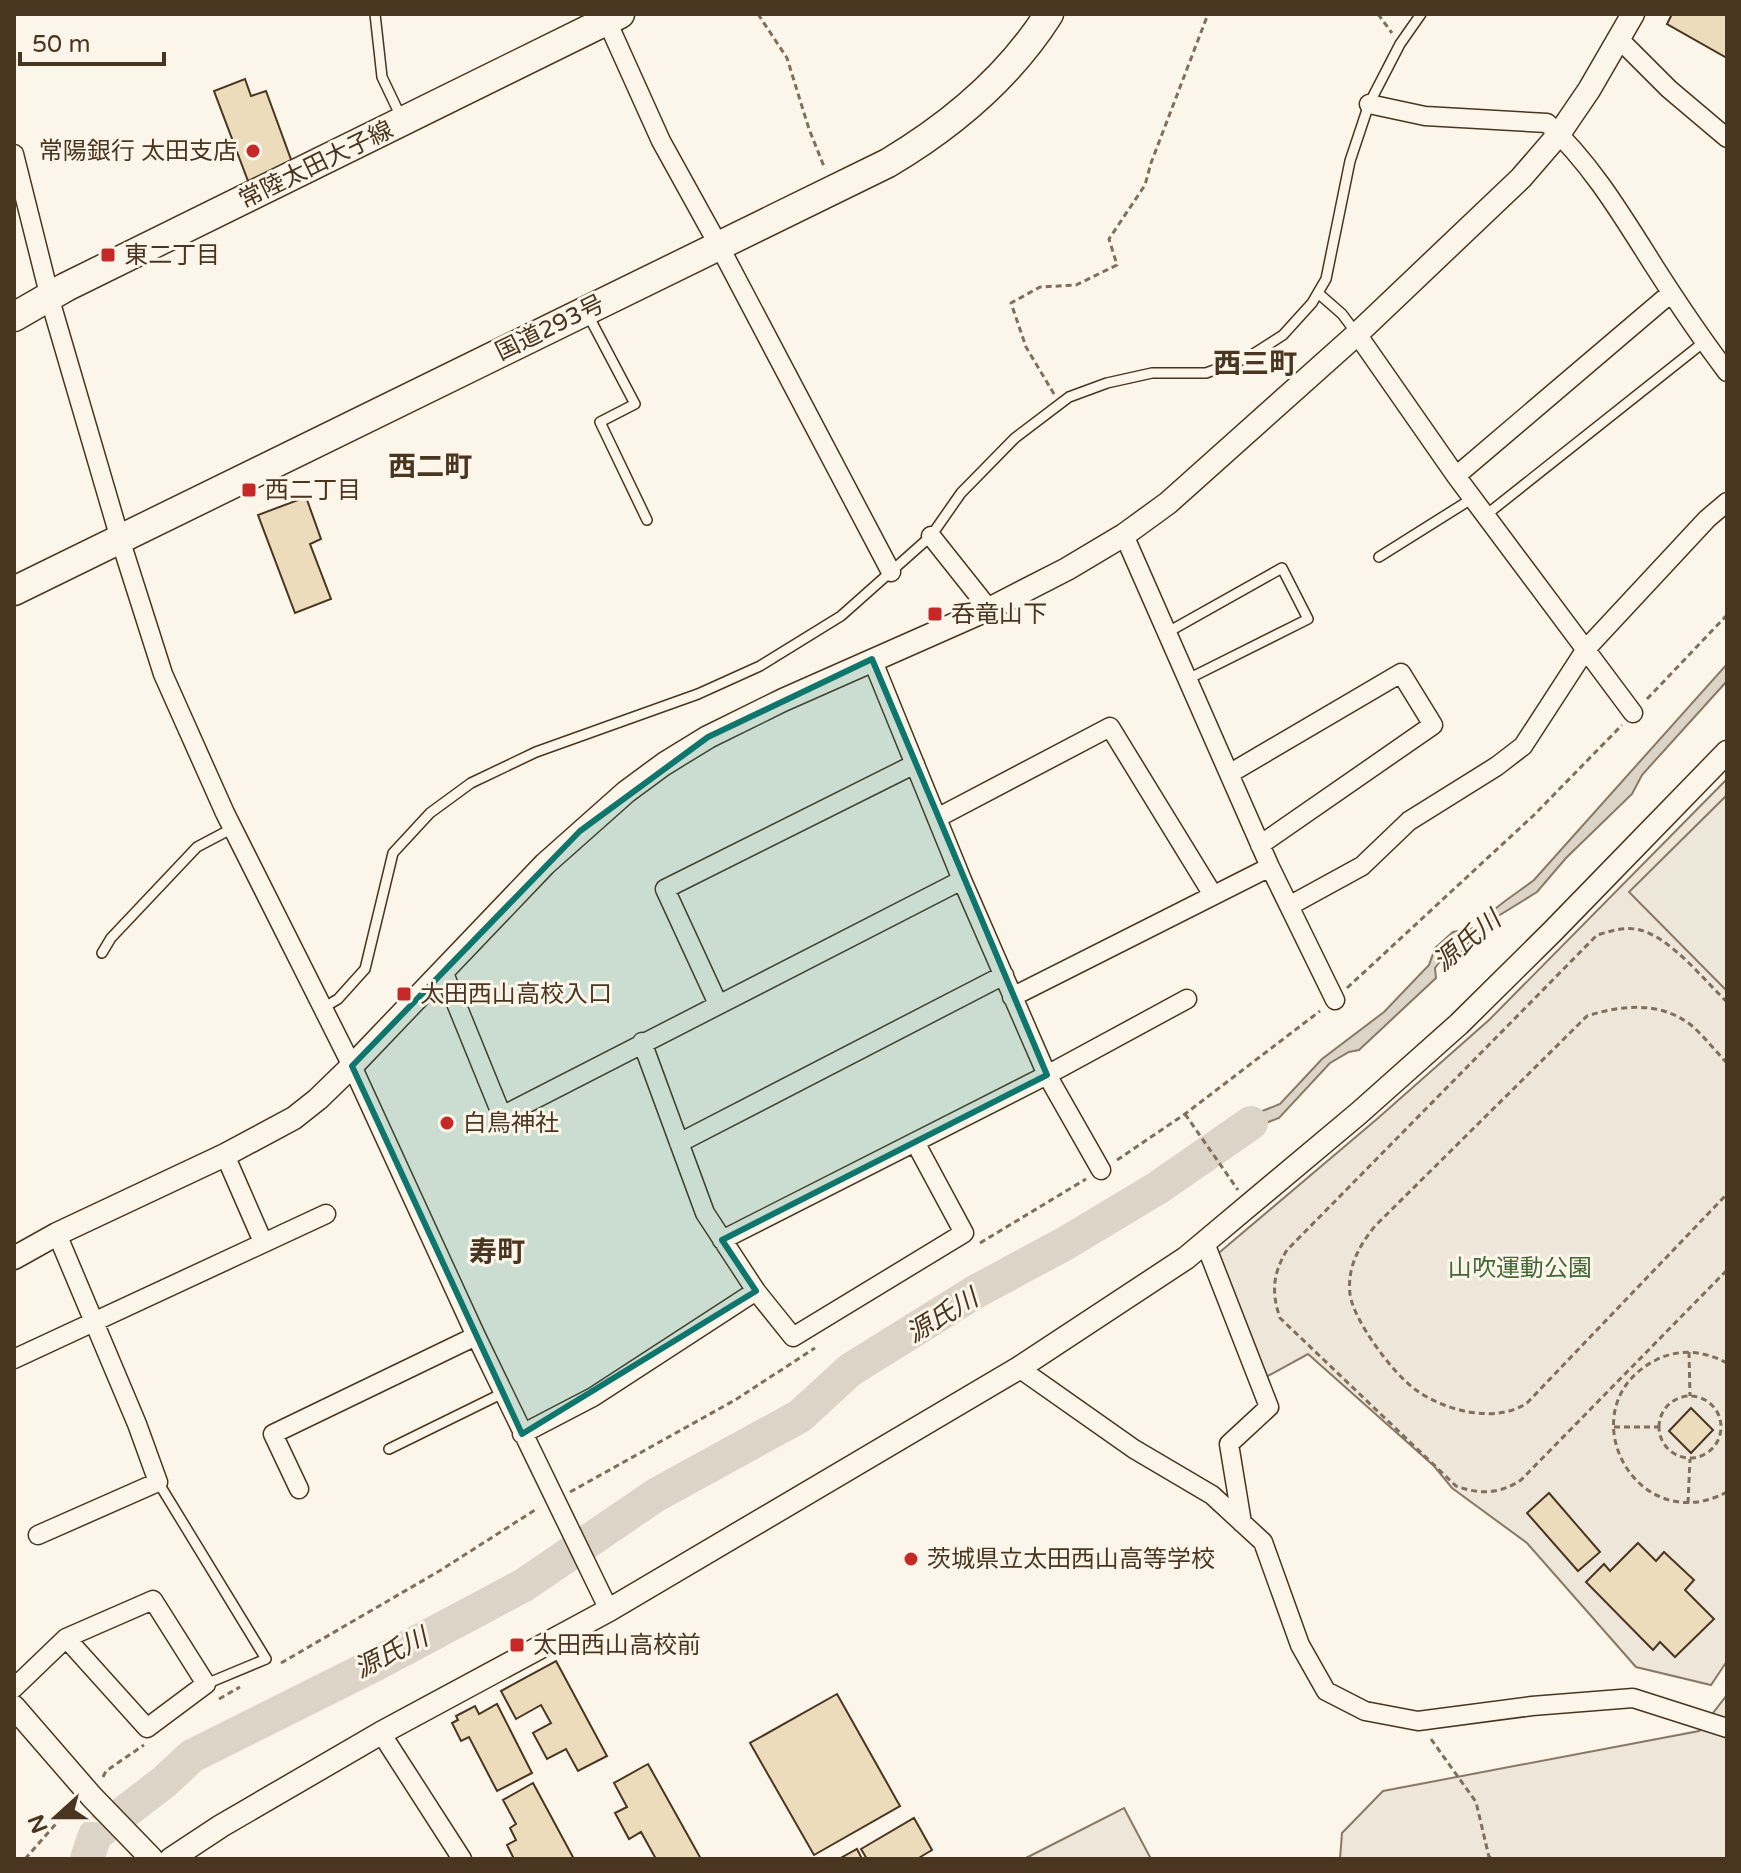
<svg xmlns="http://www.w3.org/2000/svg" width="1741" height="1873" viewBox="0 0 1741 1873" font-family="'Varela Round','Noto Sans JP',sans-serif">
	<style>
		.green { fill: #ede6d9; stroke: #887966; stroke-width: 2 }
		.parking { fill: #ede7d9; stroke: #887966; stroke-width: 2 }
		.water { fill: #dcd4c6; stroke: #887966; stroke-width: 2 }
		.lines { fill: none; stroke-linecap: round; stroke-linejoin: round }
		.river { stroke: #dcd4c6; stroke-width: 34 }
		.building { fill: #ecdcbc; stroke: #4a3520; stroke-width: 2 }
		.service-casing { stroke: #4a3520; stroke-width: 12 }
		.minor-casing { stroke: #4a3520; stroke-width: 21 }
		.tertiary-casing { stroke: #4a3520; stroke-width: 25 }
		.primary-casing { stroke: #4a3520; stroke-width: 31 }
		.trunk-casing { stroke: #4a3520; stroke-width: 31 }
		.path { stroke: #7f6f5c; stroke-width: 3; stroke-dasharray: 6 4; stroke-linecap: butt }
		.service { stroke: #fbf6e9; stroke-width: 9 }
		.minor { stroke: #fbf6e9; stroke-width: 18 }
		.tertiary { stroke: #fbf6e9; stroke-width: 22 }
		.primary { stroke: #fbf6e9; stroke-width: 28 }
		.trunk { stroke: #fbf6e9; stroke-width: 28 }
		.marked { fill: #0f766e; fill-opacity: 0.2; stroke: #0f766e; stroke-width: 6; stroke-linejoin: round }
		.poi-dot { fill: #c62828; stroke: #fbf6e9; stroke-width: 3 }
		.labels { text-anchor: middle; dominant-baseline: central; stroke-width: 6; stroke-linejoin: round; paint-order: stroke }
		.poi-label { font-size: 24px; fill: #4a3520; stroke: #fbf6e9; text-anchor: start }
		.street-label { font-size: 24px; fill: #4a3520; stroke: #fbf6e9 }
		.park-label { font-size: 24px; fill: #436837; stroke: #fbf6e9 }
		.water-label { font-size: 26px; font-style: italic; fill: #4a3520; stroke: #fbf6e9 }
		.quarter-label { font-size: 28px; font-weight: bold; fill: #4a3520; stroke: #fbf6e9 }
	</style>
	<rect width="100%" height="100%" fill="#fbf6e9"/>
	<!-- green -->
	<path class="green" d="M1727,779V1661L1711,1685L1636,1667L1527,1543L1452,1488L1434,1466L1308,1354L1266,1377L1214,1257L1377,1119L1489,1020Z
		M1727,1695V1859H1340L1342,1833L1383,1791L1699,1731Z
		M1124,1808L1151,1859H1024Z"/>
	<!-- parking -->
	<path class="parking" d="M1727,795V991L1629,892Z"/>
	<!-- water -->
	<path class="water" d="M1727,664V681L1642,775L1632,794L1566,858L1537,892L1495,918L1483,934L1471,940L1461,953C1449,958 1443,956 1435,968L1436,978L1359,1050L1349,1052L1330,1063L1279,1118L1239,1133L1218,1156L1209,1144L1216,1143L1227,1136L1237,1121L1280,1104L1322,1059L1384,1012L1429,965L1435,948L1453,932L1480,927C1485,912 1519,892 1534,880Z"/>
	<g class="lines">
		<!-- river -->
		<path class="river" d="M87,1859L95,1835L164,1782L192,1756L374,1665L524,1585L656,1495L800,1416L850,1370L975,1292L1066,1243L1159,1187L1251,1123"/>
	</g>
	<!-- building -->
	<path class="building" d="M1672,14H1727V58L1667,24Z
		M245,79L251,96L266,91L293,165L248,181L214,91Z
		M306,497L321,539L310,544L331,599L295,613L258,515Z
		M1691,1408L1713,1430L1691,1453L1669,1431Z
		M1549,1493L1600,1552L1578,1571L1527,1513Z
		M1638,1543L1656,1561L1664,1552L1694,1580L1685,1590L1714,1619L1675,1657L1660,1642L1653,1650L1586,1582L1604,1564L1610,1571Z
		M556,1661L607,1756L578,1771L566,1749L547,1759L533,1733L551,1723L541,1705L516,1719L501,1691Z
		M837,1694L900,1806L814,1855L750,1743Z
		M497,1704L532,1773L497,1791L469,1737L461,1741L452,1723L458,1720L456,1716L475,1706L479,1714Z
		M648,1764L701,1859H656L641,1832L629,1839L615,1813L627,1807L614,1783Z
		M533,1783L574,1859H514L507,1845L516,1840L510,1828L516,1824L503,1800Z
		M914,1818L932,1850L917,1859H867L861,1849Z
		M857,1849L862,1859H839Z"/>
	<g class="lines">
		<defs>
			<path id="service" d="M375,14L382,77L402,119
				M1318,293L1342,314L1357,334
				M587,313L635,404L600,422L647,520
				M1486,515L1704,342
				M1379,557L1473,498
				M1168,632L1282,568L1308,619L1188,679
				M102,953L111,938L197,847L233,828
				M323,1008L338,999L365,969L393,853L430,813L471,783L536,752L698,694L760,666L841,616L931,536L961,493L1015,438L1069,397L1107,383L1152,373H1206L1247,358L1283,335L1312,303L1326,279L1350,161L1369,104L1400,44L1421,14
				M389,1449L503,1393
				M158,1482L266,1659L206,1684"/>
			<path id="minor" d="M607,21L661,141L724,255L891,572
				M1618,38L1669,89L1727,138
				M1369,104L1425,116L1547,123C1591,163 1623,217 1654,266C1677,302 1701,338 1727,372
				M14,154L53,310L120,539L163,674L225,813L352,1066L476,1336L609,1610
				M1357,334L1456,476L1633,713
				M1456,476L1671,293
				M1124,535L1270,867L1335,1000
				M931,536L989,609
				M872,659L962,880L1047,1075L1101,1170
				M1229,774L1401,673L1433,725L1260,845
				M937,818L1110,727L1213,895
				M1289,906L1362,866L1409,821L1497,766L1523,746L1586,649L1707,519L1727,502
				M443,971L502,1116L962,880
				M1012,997L1270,867
				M718,1004L665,889L915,764
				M642,1042L705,1213L756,1291L793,1337L964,1233L915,1142
				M679,1143L1004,975
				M225,1155L263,1242
				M722,1240L1047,1075L1187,999
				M1205,1243L1269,1407L1229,1444L1242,1523
				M14,1359L326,1214
				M1019,1368L1134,1449L1212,1495L1263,1542L1300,1645L1326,1691L1365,1711L1418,1721L1532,1706L1633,1698L1727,1728
				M522,1434L593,1397L756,1291
				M299,1489L273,1434L476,1336
				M38,1535L158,1482L137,1424L57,1234
				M14,1688L66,1638L153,1600L206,1684L147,1728L66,1638
				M381,1733L462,1859"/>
			<path id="tertiary" d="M14,1258L57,1234L225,1155L294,1118L318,1099L352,1066L545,864L626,792L664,764L708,737L783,700L989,609L1067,569L1124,535L1168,503L1357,334L1521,178L1559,134L1589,90L1633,14
				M14,1707L92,1797L152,1859
				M171,1859L221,1826L381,1733L609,1610L1019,1368L1186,1258L1359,1113L1459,1024L1553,931L1727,752"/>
			<path id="primary" d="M14,317L66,287L620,14"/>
			<path id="trunk" d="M14,591L888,163C952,125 1009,77 1049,14"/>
		</defs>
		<!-- service casing -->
		<use href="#service" class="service-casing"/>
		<!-- minor casing -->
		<use href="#minor" class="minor-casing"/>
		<!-- tertiary casing -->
		<use href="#tertiary" class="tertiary-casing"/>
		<!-- primary casing -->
		<use href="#primary" class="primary-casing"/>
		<!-- trunk casing -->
		<use href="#trunk" class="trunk-casing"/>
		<!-- path -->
		<path class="path" d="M758,14L787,58L809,129L825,169
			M1378,14L1392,33
			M1054,394L1026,347L1011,303L1040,287L1076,285L1117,265L1109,239L1145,185L1151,163L1208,14
			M1647,699L1727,615
			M1347,988L1534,815L1622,725
			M1727,1002C1704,980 1671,938 1640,930C1625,926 1611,931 1597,935L1287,1250C1273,1273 1271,1292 1280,1318L1456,1486C1481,1495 1499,1494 1521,1480L1727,1270
			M1727,1063C1715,1051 1704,1036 1691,1025C1660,1001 1621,1005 1587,1016L1375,1226C1359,1246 1347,1267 1350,1294C1353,1320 1394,1375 1416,1390C1445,1411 1496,1424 1527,1403L1727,1194
			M1185,1114L1238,1190
			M1117,1160L1185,1114L1320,1011
			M980,1243L1086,1179
			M1689,1352L1690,1396
			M1727,1363C1705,1351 1679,1348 1656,1360C1565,1406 1635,1541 1727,1492
			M1659 1427a31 31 0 1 1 62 0a31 31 0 1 1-62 0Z
			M1614,1427H1658
			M570,1492L735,1400L815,1348
			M1688,1503L1690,1459
			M281,1663L441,1570L538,1508
			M219,1699L240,1687
			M1431,1739L1476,1802L1489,1857L1496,1859
			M103,1777L106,1771L144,1745
			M25,1859L68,1810L74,1806"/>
		<!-- service -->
		<use href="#service" class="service"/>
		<!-- minor -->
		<use href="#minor" class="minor"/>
		<!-- tertiary -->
		<use href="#tertiary" class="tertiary"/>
		<!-- primary -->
		<use href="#primary" class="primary"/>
		<!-- trunk -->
		<use href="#trunk" class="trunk"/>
	</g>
	<!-- marked area -->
	<path class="marked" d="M872,659L1047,1075L722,1240L756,1291L522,1434L352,1066L580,831L708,737Z"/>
	<!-- markers -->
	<g class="poi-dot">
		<circle cx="253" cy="151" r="8"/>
		<rect x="100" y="247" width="16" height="16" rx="4"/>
		<rect x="241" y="482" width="16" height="16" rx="4"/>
		<rect x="927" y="606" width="16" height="16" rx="4"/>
		<rect x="396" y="986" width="16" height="16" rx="4"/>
		<circle cx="447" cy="1123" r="8"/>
		<circle cx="911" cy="1559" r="8"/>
		<rect x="509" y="1637" width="16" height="16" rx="4"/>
	</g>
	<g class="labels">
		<!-- poi labels -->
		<g class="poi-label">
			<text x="237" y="151" text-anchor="end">常陽銀行 太田支店</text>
			<text x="124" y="255">東二丁目</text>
			<text x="265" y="490">西二丁目</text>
			<text x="951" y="614">呑竜山下</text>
			<text x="420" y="994">太田西山高校入口</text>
			<text x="463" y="1123">白鳥神社</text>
			<text x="927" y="1559">茨城県立太田西山高等学校</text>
			<text x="533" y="1645">太田西山高校前</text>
		</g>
		<!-- street labels -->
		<g class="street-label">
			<text transform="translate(316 165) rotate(-26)">常陸太田大子線</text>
			<text transform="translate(550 328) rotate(-26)">国道293号</text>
		</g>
		<!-- park labels -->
		<g class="park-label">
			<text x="1520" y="1268">山吹運動公園</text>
		</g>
		<!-- water labels -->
		<g class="water-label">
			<text transform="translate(1467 941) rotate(-40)">源氏川</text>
			<text transform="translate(942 1316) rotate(-31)">源氏川</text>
			<text transform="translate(391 1653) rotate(-27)">源氏川</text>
		</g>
		<!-- quarter labels -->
		<g class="quarter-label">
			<text x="1255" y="364">西三町</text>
			<text x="430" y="467">西二町</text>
			<text x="497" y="1252">寿町</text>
		</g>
	</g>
	<!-- border -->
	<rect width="1741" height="1873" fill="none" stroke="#4a3520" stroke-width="32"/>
	<!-- north arrow -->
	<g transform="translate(56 1817) rotate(249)" stroke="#fbf6e9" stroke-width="6" paint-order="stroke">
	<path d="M0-6L14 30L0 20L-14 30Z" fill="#4a3520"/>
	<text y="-12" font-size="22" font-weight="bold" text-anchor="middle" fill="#4a3520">N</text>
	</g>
	<!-- scale -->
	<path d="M20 52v12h144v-12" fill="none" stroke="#4a3520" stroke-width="4"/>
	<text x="32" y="52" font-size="24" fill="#4a3520" stroke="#fbf6e9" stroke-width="6" paint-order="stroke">50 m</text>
</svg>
